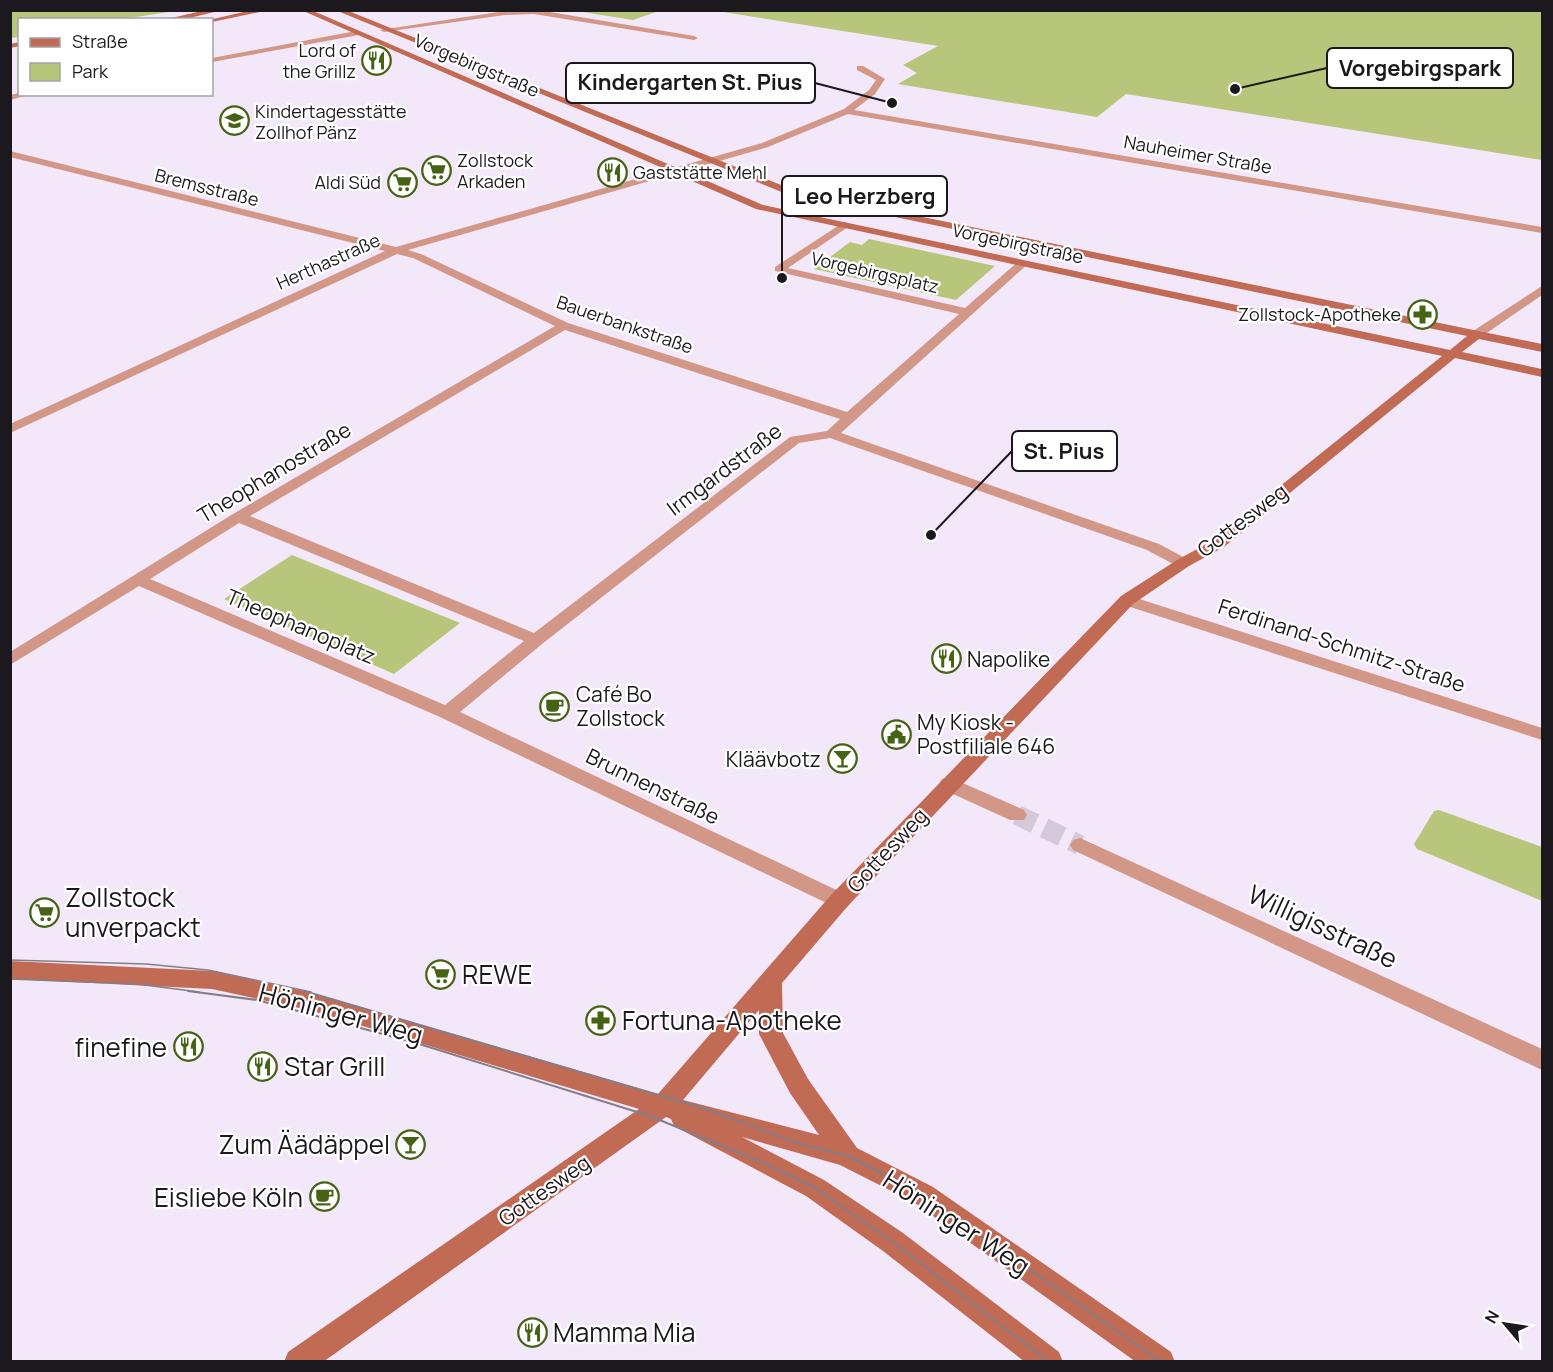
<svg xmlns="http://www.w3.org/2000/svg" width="1553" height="1372" viewBox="0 0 1553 1372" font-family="Manrope,sans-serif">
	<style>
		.green { fill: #b7c67b }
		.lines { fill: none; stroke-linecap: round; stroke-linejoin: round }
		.street-tunnel { stroke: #d3c9d8; stroke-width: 20; stroke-dasharray: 20 10; stroke-linecap: butt }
		.street { fill: #d29787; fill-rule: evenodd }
		.secondary { fill: #c16b55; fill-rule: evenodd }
		.tram-far1 { stroke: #847d88; stroke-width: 1.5 }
		.tram { stroke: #847d88; stroke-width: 2 }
		.labels { text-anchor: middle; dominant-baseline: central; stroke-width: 4.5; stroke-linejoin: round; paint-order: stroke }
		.far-poi-label { font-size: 18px; fill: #1c191e; stroke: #fff; text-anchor: end }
		.far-street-label { font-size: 18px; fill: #1c191e; stroke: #fff }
		.street-label { font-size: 21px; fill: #1c191e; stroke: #fff }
		.poi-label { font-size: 21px; fill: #1c191e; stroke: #fff; text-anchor: start }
		.near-poi-label { font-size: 26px; fill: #1c191e; stroke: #fff; text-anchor: start }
		.near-street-label { font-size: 26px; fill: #1c191e; stroke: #fff }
		.leader { fill: none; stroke: #1c191e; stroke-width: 2 }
		.callout-dot { fill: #1c191e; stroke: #fff; stroke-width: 2 }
		.callout { fill: #fff; stroke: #1c191e; stroke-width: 2 }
		.callout-label { font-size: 22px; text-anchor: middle; font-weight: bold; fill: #1c191e }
	</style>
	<rect width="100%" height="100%" fill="#f3e8f9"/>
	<!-- green -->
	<path class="green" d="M11,10H176V11L122,19L20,20L19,37L11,38Z
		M576,11L659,10V11L633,20Z
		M717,11H1542V160L1126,94L1097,117L898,84L917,73L903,65L938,46Z
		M869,239L995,266L956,300L814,269L850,242L862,245Z
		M292,555L460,623L394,674L224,599Z
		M1439,810L1542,847V901L1417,849L1414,844L1434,811Z"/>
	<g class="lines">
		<!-- street-tunnel -->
		<path class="street-tunnel" d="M1017,815L1080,845"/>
		<!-- street -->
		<path class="street" d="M538,10L694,36L698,38L694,40L534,14L505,15L384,32L380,30L505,11Z
			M356,31L359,35L212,62V58Z
			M857,66H863L885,79L875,94L854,110L1542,227V233L848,114L768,147L408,250L421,254L568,323L847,412L959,314L775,271V267L844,222L848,223V227L788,268L965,308L1020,260L1030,262L841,433L1159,544L1189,560L1191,563L1189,566H1177L1147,550L830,438L799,443L542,644L460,712L847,895L850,901L847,907L839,909L440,717L139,586L10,665V652L233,514L555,326L413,258L397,254L10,433V424L385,251L10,157V151L396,247L762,143L844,109L869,90L876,80L857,70ZM565,330L840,419L827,431L790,437L534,633L250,516ZM239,523L524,641L445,705L150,579Z
			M20,93V94H32L10,100V95Z
			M1542,286V295L1481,337H1473V331Z
			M1127,595L1542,728V740L1121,604L1119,600L1121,596Z
			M949,777L1024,810L1027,815L1024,820H1010L942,789L939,784L942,779Z
			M1080,838L1542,1049V1070L1073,850L1070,845L1073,840Z"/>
		<!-- secondary -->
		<path class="secondary" d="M206,10H223L181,20H163Z
			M252,10H269L212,22L209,20Z
			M301,10H311L763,205L1450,350L1467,336L789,195L335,10H346L796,191L1542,344V352L1479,339L1462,352L1542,369V377L1455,358L1224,547L1189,566L1133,604L847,907L782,983L783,1033L808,1079L857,1148L933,1187L1171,1352L1175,1362H1136L915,1203L840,1165L742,1137L824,1180L903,1233L1059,1352L1063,1362H1025L883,1251L806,1196L674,1126L671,1119L666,1117L323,1362H284L288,1352L639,1109L313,1011L212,989L10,979V961L212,971L313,993L658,1094L831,895L1121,596L1177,560L1212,541L1442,356L756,209ZM759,1010V1034L790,1093L819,1135L683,1100Z
			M20,42V46L10,48V44Z"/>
		<!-- tram-far1 -->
		<path class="tram-far1" d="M10,960L146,964L208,970L311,992
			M10,979L137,984L199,992"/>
		<!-- tram -->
		<path class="tram" d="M188,991L257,1000L416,1043L650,1116L764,1163L815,1188L893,1242L1049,1362
			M304,991L703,1108L797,1143L848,1156L924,1195L1161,1362"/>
	</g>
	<!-- icons -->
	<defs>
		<symbol id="restaurant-ring" viewBox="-11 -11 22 22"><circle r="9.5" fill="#fff" stroke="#456215" stroke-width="1.5"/><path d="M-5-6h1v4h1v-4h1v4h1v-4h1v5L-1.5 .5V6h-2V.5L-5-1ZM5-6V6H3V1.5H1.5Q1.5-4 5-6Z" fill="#456215"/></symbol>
		<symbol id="school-ring" viewBox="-11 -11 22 22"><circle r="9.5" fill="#fff" stroke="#456215" stroke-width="1.5"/><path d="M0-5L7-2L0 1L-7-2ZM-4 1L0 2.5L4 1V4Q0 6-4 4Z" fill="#456215"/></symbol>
		<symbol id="supermarket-ring" viewBox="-11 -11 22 22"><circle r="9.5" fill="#fff" stroke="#456215" stroke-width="1.5"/><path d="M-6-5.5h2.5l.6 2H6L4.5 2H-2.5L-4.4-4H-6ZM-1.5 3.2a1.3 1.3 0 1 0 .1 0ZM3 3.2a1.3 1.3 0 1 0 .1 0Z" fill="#456215"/></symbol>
		<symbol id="pharmacy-ring" viewBox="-11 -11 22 22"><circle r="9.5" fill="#fff" stroke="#456215" stroke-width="1.5"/><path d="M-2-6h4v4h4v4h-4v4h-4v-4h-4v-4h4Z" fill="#456215"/></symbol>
		<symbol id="cafe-ring" viewBox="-11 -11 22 22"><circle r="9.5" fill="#fff" stroke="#456215" stroke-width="1.5"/><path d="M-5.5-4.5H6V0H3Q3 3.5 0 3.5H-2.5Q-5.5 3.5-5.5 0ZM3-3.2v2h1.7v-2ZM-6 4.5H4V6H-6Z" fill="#456215"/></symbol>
		<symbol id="civic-ring" viewBox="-11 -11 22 22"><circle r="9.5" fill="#fff" stroke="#456215" stroke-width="1.5"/><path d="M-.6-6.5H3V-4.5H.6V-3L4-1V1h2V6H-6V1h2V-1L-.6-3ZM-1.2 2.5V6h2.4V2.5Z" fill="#456215"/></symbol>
		<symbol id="bar-ring" viewBox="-11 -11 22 22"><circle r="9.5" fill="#fff" stroke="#456215" stroke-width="1.5"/><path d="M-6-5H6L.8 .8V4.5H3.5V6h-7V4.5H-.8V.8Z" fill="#456215"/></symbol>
	</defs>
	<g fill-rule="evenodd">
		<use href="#restaurant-ring" x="360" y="44" width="33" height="33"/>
		<use href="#school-ring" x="218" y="104" width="33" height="33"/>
		<use href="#supermarket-ring" x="420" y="154" width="33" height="33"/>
		<use href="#restaurant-ring" x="596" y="156" width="33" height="33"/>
		<use href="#supermarket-ring" x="386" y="166" width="33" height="33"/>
		<use href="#pharmacy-ring" x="1406" y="298" width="33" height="33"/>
		<use href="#restaurant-ring" x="930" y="642" width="33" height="33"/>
		<use href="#cafe-ring" x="538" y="690" width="33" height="33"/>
		<use href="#civic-ring" x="880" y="718" width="33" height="33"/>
		<use href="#bar-ring" x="826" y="742" width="33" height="33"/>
		<use href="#supermarket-ring" x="28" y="896" width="33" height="33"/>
		<use href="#supermarket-ring" x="424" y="958" width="33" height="33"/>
		<use href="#pharmacy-ring" x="584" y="1004" width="33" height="33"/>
		<use href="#restaurant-ring" x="172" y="1030" width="33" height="33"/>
		<use href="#restaurant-ring" x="246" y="1050" width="33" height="33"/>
		<use href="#bar-ring" x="394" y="1128" width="33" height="33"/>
		<use href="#cafe-ring" x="308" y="1180" width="33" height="33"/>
		<use href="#restaurant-ring" x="516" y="1316" width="33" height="33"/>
	</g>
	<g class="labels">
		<!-- far-poi labels -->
		<g class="far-poi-label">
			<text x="356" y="50">Lord of<tspan x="356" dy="21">the Grillz</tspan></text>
			<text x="255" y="111" text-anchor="start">Kindertagesstätte<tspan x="255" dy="21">Zollhof Pänz</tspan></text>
			<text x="457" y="160" text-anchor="start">Zollstock<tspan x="457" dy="21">Arkaden</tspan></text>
			<text x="633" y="172" text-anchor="start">Gaststätte Mehl</text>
			<text x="381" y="182">Aldi Süd</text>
			<text x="1401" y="314">Zollstock-Apotheke</text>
		</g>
		<!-- far-street labels -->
		<g class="far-street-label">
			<text transform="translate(477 65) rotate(23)">Vorgebirgstraße</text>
			<text transform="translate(1198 154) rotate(10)">Nauheimer Straße</text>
			<text transform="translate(207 187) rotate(14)">Bremsstraße</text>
			<text transform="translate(1018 243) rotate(12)">Vorgebirgstraße</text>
			<text transform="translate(328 261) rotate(-24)">Herthastraße</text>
			<text transform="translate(875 272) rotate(13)">Vorgebirgsplatz</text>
			<text transform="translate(625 324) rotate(19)">Bauerbankstraße</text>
		</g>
		<!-- street labels -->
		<g class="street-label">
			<text transform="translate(724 469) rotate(-37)">Irmgardstraße</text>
			<text transform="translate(274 472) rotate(-31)">Theophanostraße</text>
			<text transform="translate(1242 520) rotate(-37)">Gottesweg</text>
			<text transform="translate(301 626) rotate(23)">Theophanoplatz</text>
			<text transform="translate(1342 645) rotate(18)">Ferdinand-Schmitz-Straße</text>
			<text transform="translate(653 786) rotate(26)">Brunnenstraße</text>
			<text transform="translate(887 850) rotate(-47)">Gottesweg</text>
			<text transform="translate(544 1190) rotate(-35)">Gottesweg</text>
		</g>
		<!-- poi labels -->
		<g class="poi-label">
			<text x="967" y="659">Napolike</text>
			<text x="576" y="694">Café Bo<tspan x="576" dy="24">Zollstock</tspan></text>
			<text x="917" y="722">My Kiosk -<tspan x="917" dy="24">Postfiliale 646</tspan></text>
			<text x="821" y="759" text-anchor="end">Kläävbotz</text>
		</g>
		<!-- near-poi labels -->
		<g class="near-poi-label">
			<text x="65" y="897">Zollstock<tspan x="65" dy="30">unverpackt</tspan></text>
			<text x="462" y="974">REWE</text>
			<text x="622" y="1020">Fortuna-Apotheke</text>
			<text x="167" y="1047" text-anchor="end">finefine</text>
			<text x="284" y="1066">Star Grill</text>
			<text x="390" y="1144" text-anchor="end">Zum Äädäppel</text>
			<text x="303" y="1197" text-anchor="end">Eisliebe Köln</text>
			<text x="553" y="1332">Mamma Mia</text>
		</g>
		<!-- near-street labels -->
		<g class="near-street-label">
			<text transform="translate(1323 926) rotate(25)">Willigisstraße</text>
			<text transform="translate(341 1013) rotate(15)">Höninger Weg</text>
			<text transform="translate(957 1222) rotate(33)">Höninger Weg</text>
		</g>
	</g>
	<!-- callouts -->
	<path class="leader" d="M1235 89L1327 68M892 103L815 83M782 278L782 196M931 535L1012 451"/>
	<g class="callout-dot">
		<circle cx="1235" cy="89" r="6"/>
		<circle cx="892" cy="103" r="6"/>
		<circle cx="782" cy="278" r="6"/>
		<circle cx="931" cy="535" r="6"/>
	</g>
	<g class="callout">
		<rect x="1327" y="48" width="186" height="40" rx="6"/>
		<rect x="566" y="63" width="249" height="40" rx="6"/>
		<rect x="782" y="176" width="165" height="40" rx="6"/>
		<rect x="1012" y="431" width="105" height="40" rx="6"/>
	</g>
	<g class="callout-label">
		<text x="1420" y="76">Vorgebirgspark</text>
		<text x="690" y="90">Kindergarten St. Pius</text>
		<text x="865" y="204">Leo Herzberg</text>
		<text x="1064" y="459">St. Pius</text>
	</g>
	<!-- border -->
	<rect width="1553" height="1372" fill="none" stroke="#1c191e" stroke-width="24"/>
	<!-- legend -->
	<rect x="18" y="18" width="195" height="78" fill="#ffffff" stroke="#a4a3a5" stroke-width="1.5"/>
	<rect x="30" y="38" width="30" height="9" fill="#c16b55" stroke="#a4a3a5" stroke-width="1.5"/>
	<text x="72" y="48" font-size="18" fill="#1c191e">Straße</text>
	<rect x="30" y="63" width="30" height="18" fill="#b7c67b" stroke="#a4a3a5" stroke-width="1.5"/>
	<text x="72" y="78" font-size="18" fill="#1c191e">Park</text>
	<!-- north arrow -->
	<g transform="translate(1505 1324) rotate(299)" stroke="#ffffff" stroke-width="4.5" paint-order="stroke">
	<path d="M0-4.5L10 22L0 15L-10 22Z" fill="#1c191e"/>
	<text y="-9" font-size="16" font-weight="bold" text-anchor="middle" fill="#1c191e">N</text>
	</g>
</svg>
